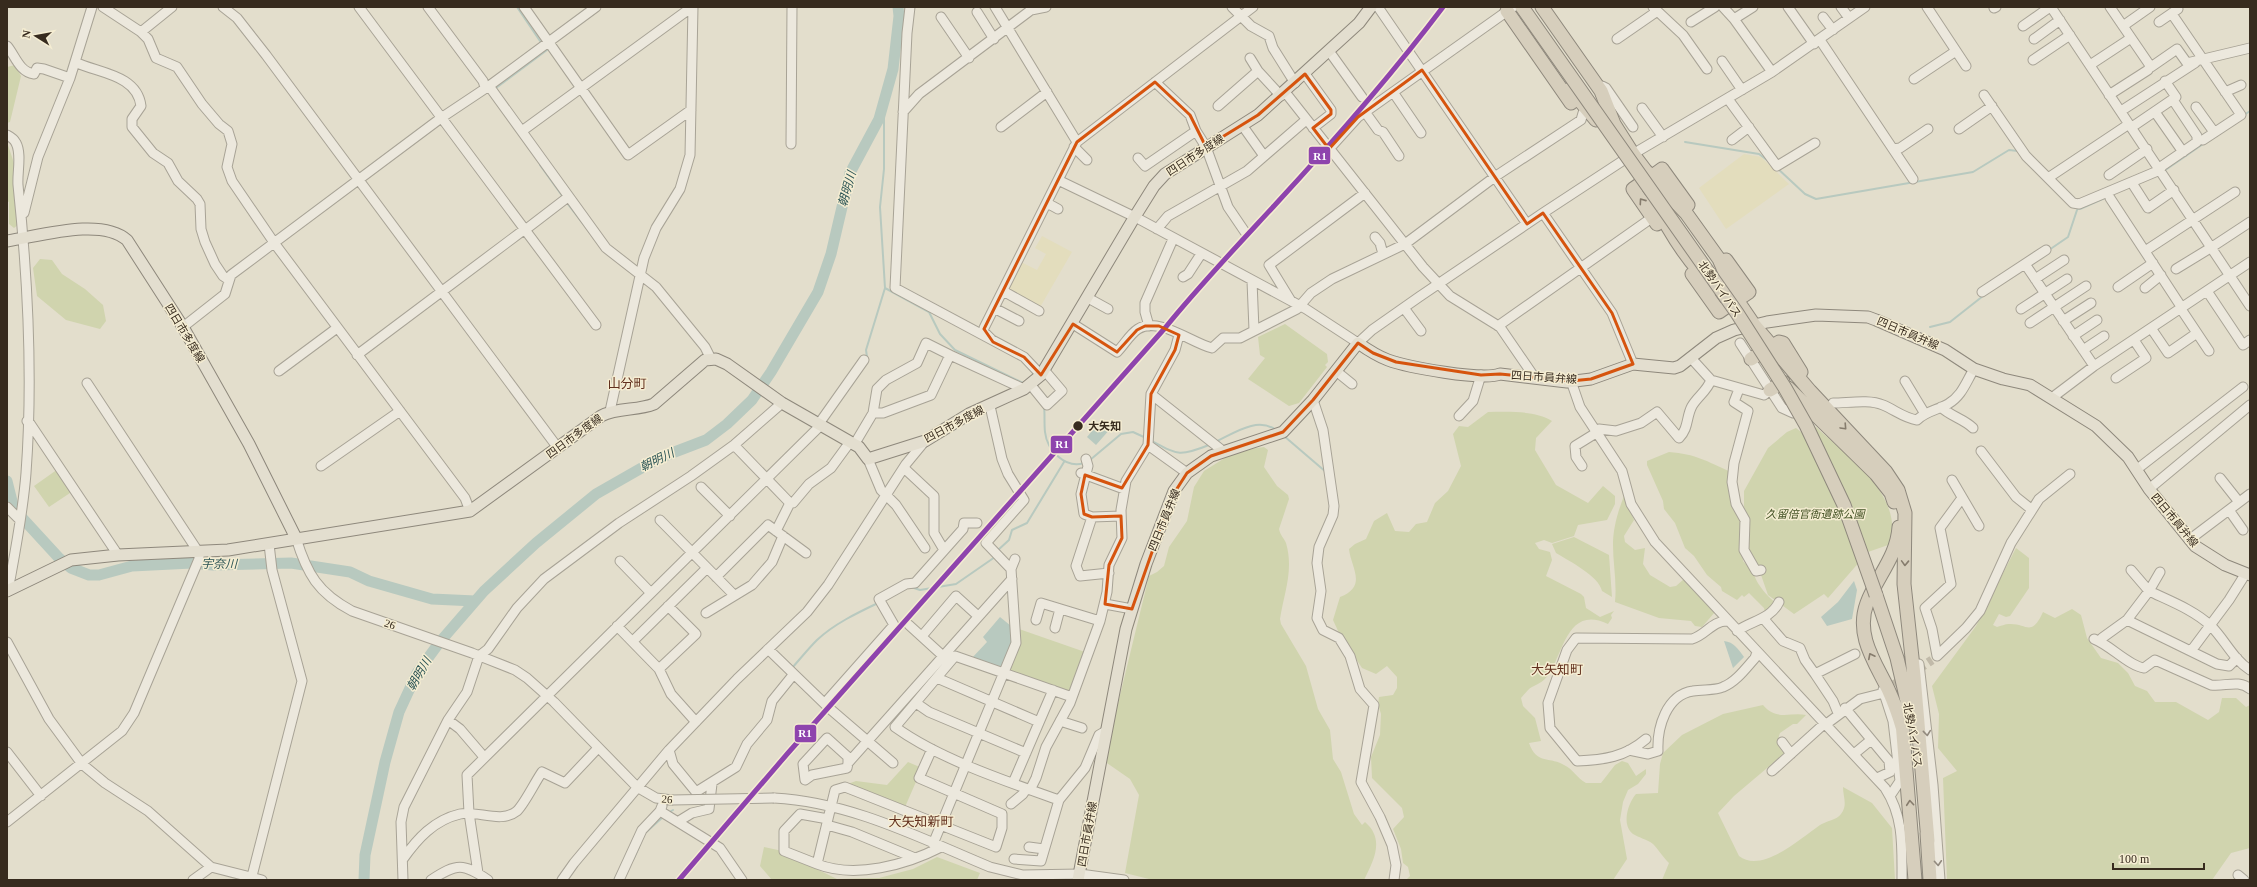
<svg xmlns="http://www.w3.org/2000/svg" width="2257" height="887" viewBox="0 0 2257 887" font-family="'Times New Roman','Noto Sans JP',serif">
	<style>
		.farmland { fill: #e3ddbd }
		.green { fill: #d0d4ae }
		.water { fill: #b8c9bf }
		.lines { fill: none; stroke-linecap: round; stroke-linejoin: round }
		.stream { stroke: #b8c9bf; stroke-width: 2 }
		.river { stroke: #b8c9bf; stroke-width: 11 }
		.minor-tunnel { stroke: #c1baa9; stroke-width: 9; stroke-dasharray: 9 4.5; stroke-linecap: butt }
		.minor-casing { stroke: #a8a396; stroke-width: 11 }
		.major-casing { stroke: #8e887c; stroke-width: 13 }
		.highway-casing { stroke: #8e887c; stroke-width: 15 }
		.minor { stroke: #ece8dd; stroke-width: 9 }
		.major { stroke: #e3decf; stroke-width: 11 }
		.highway { stroke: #d6cebc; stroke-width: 13 }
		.minor-bridge-casing { stroke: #a8a396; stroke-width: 11; stroke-linecap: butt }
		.highway-bridge-casing { stroke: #8e887c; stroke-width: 15; stroke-linecap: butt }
		.minor-bridge { stroke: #ece8dd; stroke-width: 9 }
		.highway-bridge { stroke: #d6cebc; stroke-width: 13 }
		.rail-1-casing { stroke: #f5edd2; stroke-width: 8 }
		.rail-1 { stroke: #8e44ad; stroke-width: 5 }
		.oneway { stroke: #867c6d }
		.oneway2 { stroke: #928a7e }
		.marked { fill: none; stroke: #d6540e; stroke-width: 3; stroke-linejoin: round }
		.stop-dot { fill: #372b1e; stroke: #f5edd2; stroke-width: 1.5 }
		.labels { text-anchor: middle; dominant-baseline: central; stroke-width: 3; stroke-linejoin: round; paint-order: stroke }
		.street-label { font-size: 11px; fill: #372b1e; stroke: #f5edd2 }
		.stop-label { font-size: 11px; font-weight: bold; fill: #372b1e; stroke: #f5edd2; text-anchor: start }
		.park-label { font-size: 11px; font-style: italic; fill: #445325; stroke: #f5edd2 }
		.water-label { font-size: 12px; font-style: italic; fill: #2d5656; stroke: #f5edd2 }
		.quarter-label { font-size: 13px; fill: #62301e; stroke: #f5edd2 }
		.line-badge { stroke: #f5edd2; stroke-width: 1.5 }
		.badge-label { font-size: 11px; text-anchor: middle; font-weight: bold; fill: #fff }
	</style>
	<rect width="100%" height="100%" fill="#e3decc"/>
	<!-- farmland -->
	<path class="farmland" d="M1744,154L1761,157L1789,184L1726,229L1699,188Z
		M1042,236L1072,252L1039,309L1005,291L1021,262L1037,270L1046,254L1035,248Z"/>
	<!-- green -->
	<path class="green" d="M15,65L21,76L10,122L7,123V67Z
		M7,142L14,163L19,224L14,228L9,224V202L7,201Z
		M40,259L52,260L62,274L85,289L103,305L106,321L100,329L66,320L37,296L33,268Z
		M1285,324L1327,354L1328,362L1325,365L1327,367L1299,403L1289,406L1248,379L1265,358L1260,355L1258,337Z
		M1488,412C1508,412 1535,410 1552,421L1536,438L1535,450L1556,485L1588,503L1603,486L1615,496V504L1607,520L1578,525L1574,536L1552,543L1544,540L1535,543L1539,549L1550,552L1552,560L1546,576L1581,594L1584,597L1586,608L1600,617L1614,611L1611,615L1612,618L1608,624C1568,605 1564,651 1549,674C1542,683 1541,682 1532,687C1528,689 1524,695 1521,698L1523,706L1535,718L1541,741L1529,743C1537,765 1549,756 1564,765C1573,769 1577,778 1586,783H1601L1615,765L1622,761L1628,763L1636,776L1646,769V774L1638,784L1628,790L1623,802L1620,820L1627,859L1613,880H1406L1410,876L1408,867L1403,863L1401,849L1393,829L1404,817L1402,808L1372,778L1371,757L1380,735L1381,714L1378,704L1379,697L1393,695L1397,688V677L1387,666L1376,674L1362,668L1339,633L1333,620L1340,597C1368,586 1351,568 1349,549L1355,544L1366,539L1374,521L1387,513L1395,531L1409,532L1416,524L1427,522L1435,503L1448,491L1461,466L1453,434L1459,426L1468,427Z
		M1816,427C1849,458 1902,492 1891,544L1868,552L1828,598L1824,594L1794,614L1768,595L1760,572L1746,550L1750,520L1744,507V491L1768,448L1787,432L1796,428L1805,435Z
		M1264,447L1268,450L1264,467L1277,486L1288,495L1289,499L1279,529C1280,535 1284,538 1286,543C1294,570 1284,593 1280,619L1281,624L1306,666L1318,709L1330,730L1333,759L1341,772L1354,814L1362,825L1365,822C1385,839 1374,860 1364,880H1153L1125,873L1139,795L1130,779L1104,761L1149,576L1157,572L1164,566L1169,547L1187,521L1194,487L1204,471L1236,451Z
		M1669,452C1696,454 1706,461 1731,472L1741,519L1743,561L1754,573C1755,583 1769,598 1777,604L1765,613L1764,608L1749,593L1744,597L1742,595L1737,600L1722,591L1721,587L1707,575L1694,556L1685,548L1675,523L1664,509L1663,501L1647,465V461Z
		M58,469L73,491L49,507L34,486Z
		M1624,496L1634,520L1624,536L1625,542L1635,550L1645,548L1643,564L1650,575L1670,587L1676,586L1684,579L1715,612L1702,627L1695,626L1691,621L1659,618L1615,602C1617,582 1613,564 1613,545C1613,528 1618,511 1624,496Z
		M1574,537L1609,555L1612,597L1602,591C1599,576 1569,561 1556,553L1552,544Z
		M2016,548L2029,558V588L2010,616L2006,617L1999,614L1993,625L1997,627C2001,626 2005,624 2009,624C2027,623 2031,638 2043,612L2055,618L2072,609L2081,615L2087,638L2101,658L2118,663L2128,673L2135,686L2147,691L2155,702H2176L2208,720L2219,712L2222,698H2236L2246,707L2250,705V848L2231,853L2212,880H1947L1943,778L1957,771L1938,748L1939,714L1932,686L1976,626Z
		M1019,629L1085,652L1071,690L1067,692L1012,673L1009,669Z
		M1763,705C1776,721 1790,712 1806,715L1797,724H1793L1780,733L1778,739L1786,752L1734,796L1718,813L1739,856C1762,874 1801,838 1820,825C1826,821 1837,820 1841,814C1848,805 1843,797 1843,787L1872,803L1892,828L1895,880H1662L1669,863C1663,857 1658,849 1653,844C1647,839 1639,838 1633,834C1621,825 1628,803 1636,794L1658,793L1660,764L1663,753L1682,735L1723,714Z
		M908,762L922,768L905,807L845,785L856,781L887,785Z
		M764,847L778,850L837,879L879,878L913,869L937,857L980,873L977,880H772L760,866Z"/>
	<!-- water -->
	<path class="water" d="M1102,419L1111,428L1096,445L1087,437Z
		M1854,581L1857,590L1852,619L1827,626L1821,617L1838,602Z
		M1000,617L1011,626L1012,649L1001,669L971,659L987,642L983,637Z
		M1724,641C1734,642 1738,649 1744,657L1733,668Z"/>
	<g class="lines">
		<!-- stream -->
		<path class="stream" d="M517,7L540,41
			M496,88L547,50
			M884,104V169L880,207L885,288L929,312L940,334L955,350L1023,383
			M2244,115L2250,111
			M1685,142L1759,154L1767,160
			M540,165L563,197
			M1777,168L1805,194L1816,199L1973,172L2009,150L2018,151
			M2164,171L2203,144
			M567,203L591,234
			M2071,206L2080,209L2107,197
			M2049,250L2068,237L2077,210
			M1930,327L1950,322L1983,296
			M867,357L866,350L885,288
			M1044,406C1045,414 1044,423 1045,432C1047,450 1065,469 1084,463
			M1284,436L1326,472
			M1150,440C1178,455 1179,457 1209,445
			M1215,442C1233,434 1257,416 1276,430
			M1090,460L1121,434L1133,432L1146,438
			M997,551L1009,540L1012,530L1027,523L1064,462
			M911,587L920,590L956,584L995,557
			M792,668C800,659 808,649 817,640C834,624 857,613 878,603
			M668,813L673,810
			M644,834L663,817
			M633,860L639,847
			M614,880L618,873"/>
		<!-- river -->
		<path class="river" d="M7,481L14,509L59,558L71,568L89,575H99L132,566L192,563L213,565L291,563L350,572L369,581L432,599L475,601
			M364,880L365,855L385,762L399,712L417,673L439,643L484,591L536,543L596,494L659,458L706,440L727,424L752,400L771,372L818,292L831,254L850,173L879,119L893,69L899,16L898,7"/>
		<!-- minor-tunnel -->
		<path class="minor-tunnel" d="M1883,692L1932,660"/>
		<defs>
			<path id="minor" d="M103,7L141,32L172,7
				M223,7L237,18L266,55L558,448
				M359,7L596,325
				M428,7L483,81L485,87
				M524,7L628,155L691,110
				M910,7L907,33L895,288L1024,357L1041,375
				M995,7L1077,142
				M1232,7L1251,26L1269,36L1273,48L1295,83
				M1378,7L1527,224
				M1653,7L1683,35L1707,69
				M1723,7L1734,19L1772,72
				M1788,7L1814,44
				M1841,7L1849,18
				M1927,7L1966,66
				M2051,7L2250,306
				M2110,7L2151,67L2177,49L2187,63L2250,48
				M1994,8L1996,7
				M977,12L994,39
				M2172,14L2241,115L2203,140
				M941,17L969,58
				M1823,17L1833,30
				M1734,19L1753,7
				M1691,22L1715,7
				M2159,22L2178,9L2176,7
				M2023,26L2050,7
				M2123,26L2150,7
				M141,32L148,39L156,58L177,67L202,104L219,124L228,131L232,144L227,167L232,181L275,244L465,498L470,511
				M1617,39L1656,12
				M2034,39L2060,20
				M1820,40L1913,179
				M7,46C15,55 19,72 34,74L37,68L44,69L70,78
				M1329,51L1362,97
				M2033,60L2070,35
				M1722,61L1742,90
				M75,62C97,73 137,74 141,106L132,119V127L153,153L168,163L178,181L197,199L200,204L201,229L205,242L215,264L223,276L229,280
				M2090,65L2131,38
				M1258,71L1281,96
				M1305,74L1331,110V114L1313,128
				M1914,79L1956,51
				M1155,82L1190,115L1196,131
				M489,86L606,248L656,287L705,347L711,359
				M1602,86L1606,88L1633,127
				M1285,92L1423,267L1450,296L1500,327L1535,378
				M1393,92L1421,133
				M2225,92L2241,85
				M1984,95L2026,156L2073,203L2079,204L2160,170L2162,166L2197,142V136L2173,100
				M2109,95L2148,70L2150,66
				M1728,99L1777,166L1815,143
				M1218,106L1258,71L1250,58
				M2196,107L2214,132
				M1642,108L1663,137
				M2121,111L2195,63
				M903,112L919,94L1031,10L1046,7
				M1365,112L1378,130L1383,132L1399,156
				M2155,112L2183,152
				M1242,125L1264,156
				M1001,127L1047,92
				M2132,127L2176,97L2165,81
				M1959,129L1992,106
				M522,131L692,7
				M7,135C11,137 14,139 16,143C22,154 17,173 18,185C28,280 33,378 26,473C23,513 15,552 8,591
				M1732,140L1749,127
				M791,144L792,7
				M1074,147L1087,160
				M1330,148L1358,117L1513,7
				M1893,149L1900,148L1928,129
				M1138,158L1145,166L1196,131L1206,147L1228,207L1245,232
				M2109,175L2147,149
				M2048,178L2129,124
				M1058,180L1137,218L1306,309L1358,343L1372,330L1419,297L1543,213L1633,154L1772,72L1865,7
				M2132,183L2148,208L2174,190
				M2110,198L2182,308
				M1047,203L1058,209
				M24,213L38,157L70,78L92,7
				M1543,213L1612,313L1633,364
				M1157,229L1168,216L1247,171L1306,120
				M525,230L568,197
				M1375,237L1380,243L1383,254
				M2212,247L2250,222
				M2145,251L2235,192
				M2025,264L2094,366
				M2176,269L2212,247
				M1183,277L1188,274L1201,254
				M2035,279L2064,260
				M1252,281L1254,330
				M2118,287L2153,263
				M2145,288L2161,275
				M1003,291L1039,311
				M2207,291L2243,345L2250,340
				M1982,292L2046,250
				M1088,298L1108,309
				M1291,301L1269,265L1365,193
				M994,308L1019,321
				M1404,308L1421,331
				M2021,309L2067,279
				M2181,309L2209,351
				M2063,321L2091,303
				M2030,323L2086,286
				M1073,324L1117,352C1124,345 1130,334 1138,329C1158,316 1192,343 1212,348L1223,338H1240L1297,309L1311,293L1332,279L1405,244L1496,176L1581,120L1583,113
				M1149,326L1145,312V303L1173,239
				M1498,326L1653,217
				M183,327L225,294L231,275L441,118L489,86L596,7
				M2151,328L2168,353L2197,333
				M2073,336L2097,320
				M991,339L984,332V328L1077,142L1253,7
				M1740,343L1782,408L1793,413L1803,411
				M2083,350L2104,336
				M357,355L525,229
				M1691,358L1711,380L1764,395L1770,390
				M279,371L337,328
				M1336,371L1352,384
				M2116,378L2146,358L2134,340
				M1571,381L1580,407L1622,471L1631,504L1655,542L1885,788C1904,817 1902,847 1902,880
				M1905,381L1925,414
				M1030,384L1047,405L1062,391L1045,371
				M1739,389L1734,402L1748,411L1734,463L1732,482L1736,504L1745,520L1744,550L1756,571L1761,570
				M1151,394L1223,451
				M2053,397L2094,366L2250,262
				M1313,400L1323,430L1334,506L1333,515L1319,547L1317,563L1321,591L1317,618L1323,630L1339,638L1350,656L1360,689L1374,705L1361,782L1380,817L1392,845L1396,865L1394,880
				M1833,403C1848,403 1869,399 1883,405C1895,410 1904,418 1917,420C1926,411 1938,410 1948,404C1962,396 1966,382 1974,369
				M1941,407C1950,416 1964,419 1973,428
				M610,411L644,258L656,228L680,189L690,155L693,7
				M873,413L877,389L886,380L917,363L926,343L950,355
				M1459,416L1473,401L1481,375
				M27,421L29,422L118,555
				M818,425L864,360
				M734,445L790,503H793L809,484L831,468L850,442
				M854,445L873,413H883L931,395L950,355L1024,389
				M1148,445L1187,473
				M1981,451L2016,497L2031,509
				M868,459L881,490L896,505L925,548
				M1086,459L1088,466L1081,494L1084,514L1092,517
				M321,466L400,411
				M1582,466L1576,457L1575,446L1596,433L1599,429L1616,431L1641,423L1657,412L1679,438C1689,428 1686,417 1692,406C1698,396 1707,391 1711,380
				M904,468L934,496V533L944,550
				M2136,470L2243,387
				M1081,473L1124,489
				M2220,478L2239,502
				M1952,480L1979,526
				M701,487L730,516
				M2149,489L2250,405
				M1962,498L1940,528L1951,584L1925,608L1932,629L1937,656L1966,628L1980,611L2011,543L2039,499L2070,474
				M7,507L20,520
				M2229,510L2243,530
				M660,520L734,595
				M776,531L790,503
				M296,538C307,574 318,593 352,611L472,653L515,670L527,678L554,702L637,787L656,798L672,800
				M2189,540L2250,494
				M620,561L651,593
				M1011,569L1015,559
				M2131,570L2149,591L2160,572
				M1109,573L1080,576L1076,566L1092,517L1121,516
				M716,577L768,525L806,553
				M1105,604L1132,609
				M706,613L752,585L772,562L783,536
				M1763,618L1783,641L1800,648L1805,660L1815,674
				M1036,620L1041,603L1100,621
				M909,625L943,656
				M617,626L659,669L671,694L696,722
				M1055,628L1060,609
				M1737,631C1751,621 1771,619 1779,602
				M922,636L956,596L978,616
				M2094,639C2110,645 2129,666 2144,668L2155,660L2211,685C2224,687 2239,679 2250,689
				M633,641L707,568
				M7,642L49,719L82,764L105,783L148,811L211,867L262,880
				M2102,642V638L2127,620
				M768,649L829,708L893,763
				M2191,651L2229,600L2246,573
				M2237,658L2229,666L2217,664L2127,620L2149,591C2170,601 2194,610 2211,626C2225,640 2233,659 2250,670
				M1919,664L1933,785L1940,880
				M659,669L696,634L668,606
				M937,678L1039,722
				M1883,690L1893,721L1900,781L1890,796
				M1072,697L955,656L895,727C939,759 1008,782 1059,800L1085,768L1099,735L1106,731
				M825,703L894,625L879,599L906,584L915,583L963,529L964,523H977
				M916,703L929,712L1026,753
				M1845,708L1889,761L1890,772L1877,778
				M1838,713L1833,701L1815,674L1855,654
				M448,720L460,729L484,757
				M1060,721L1082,728
				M1825,725L1860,699L1880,694
				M1646,739C1625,757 1604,760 1577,761L1550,728L1548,703L1567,650L1576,638L1692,639C1706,635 1712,621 1727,621
				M1782,742L1791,754
				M932,749L919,778L1002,814V828L996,847L845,787L835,790L817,864C855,879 906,865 941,847
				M669,750L673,764L696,792L736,767L747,744L767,720L772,701L793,675
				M1629,750L1648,754L1658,751C1657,728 1666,695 1693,691C1703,689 1714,691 1723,687C1736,682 1746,668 1755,658L1757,652
				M7,752L41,796
				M1854,754L1871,740
				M848,763V757L827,738L803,764L805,780L812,775L847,768L848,763L1012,579
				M1772,771L1824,724
				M1013,783L1053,690
				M1030,790L1036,778L1046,747L1070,703L1100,621L1107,592L1109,565L1122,538L1121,510L1126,481L1148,445L1151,394L1175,350L1179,335
				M774,798C851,802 920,838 990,867L1023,875L1080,874L1124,880
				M1011,804L1023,794L1026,789
				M660,811L720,848L742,880
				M679,821L692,813L709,809L712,784
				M7,822L122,731L134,713L199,559V553L87,383
				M827,825L852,832L915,858
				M933,844L1016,643L1011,569L986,543L1024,500L1008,474L1002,459L990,406
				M1029,847L1044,849
				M403,859C417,839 434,820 460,814C477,810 501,824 517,811C525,803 535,782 542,772L565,783L598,748
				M1014,859L1041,861L1059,800
				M817,864L784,851V831L800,814L828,819
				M478,873L469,813L467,775L820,426
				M2238,875L2244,880
				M193,880L211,867
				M251,880L302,681L272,570L269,544
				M403,880L401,822L404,807L448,720L467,692L479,656L488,649L517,608L544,579L619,523L691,476L734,445L782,403
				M431,880C457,863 463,863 488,880
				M562,880L574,863L669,750L737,679L807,612L828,585L906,464L925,441
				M619,880L642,830L660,811L662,806"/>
			<path id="major" d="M7,241C40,236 101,217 127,240L183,327L249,444L296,538
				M7,591L71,560L118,555L228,550L470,511L601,416C618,407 637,411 654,404L705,360L716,359L727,364L782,403L859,447L868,459L925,441L969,414L1024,389L1041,375L1134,218L1154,186L1165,174L1258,115L1359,23L1371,7
				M1078,880L1126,629L1146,564L1174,491L1187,473L1211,456L1283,432L1313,400L1358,343C1368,350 1377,356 1388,360C1407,367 1482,381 1500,374L1567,382L1591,379L1633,364L1674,368L1680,366L1716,338L1734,330L1767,322L1816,315L1868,317L1876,320L1945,350L1974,369L2003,379L2030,385L2096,426L2128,457L2149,489L2195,546L2225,565L2250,575"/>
			<path id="highway" d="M1542,7L1601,91L1614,124L1633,154L1645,170L1686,213L1719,259L1737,300L1754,325L1810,391L1886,472L1898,490L1905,513L1904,584L1914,676L1928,841
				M1507,11L1571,103
				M1570,89L1596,120
				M1651,177L1662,169L1688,205
				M1643,182L1633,189L1657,224
				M1652,197C1668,230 1688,264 1716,288
				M1726,260L1749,292L1737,300
				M1692,274L1719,312L1732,303
				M1771,347L1779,342L1783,343L1801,372
				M1751,359L1762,352
				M1788,388L1876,474L1891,493L1894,502
				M1770,390L1783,382
				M1899,527C1897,557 1877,576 1867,603C1855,635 1875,662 1888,689C1894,702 1899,716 1903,730
				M1876,595L1897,658L1911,718
				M1902,722L1915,880
				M1927,833L1930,880"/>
		</defs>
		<!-- minor casing -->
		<use href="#minor" class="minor-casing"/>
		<!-- major casing -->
		<use href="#major" class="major-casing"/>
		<!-- highway casing -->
		<use href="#highway" class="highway-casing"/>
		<!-- minor -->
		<use href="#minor" class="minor"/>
		<!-- major -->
		<use href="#major" class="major"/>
		<!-- highway -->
		<use href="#highway" class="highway"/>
		<defs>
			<path id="minor-bridge" d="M672,800L774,798"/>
			<path id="highway-bridge" d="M1522,7L1737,313L1785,388L1806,425L1844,505L1876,595"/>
		</defs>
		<!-- minor-bridge casing -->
		<use href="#minor-bridge" class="minor-bridge-casing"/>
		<!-- highway-bridge casing -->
		<use href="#highway-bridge" class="highway-bridge-casing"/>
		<!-- minor-bridge -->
		<use href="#minor-bridge" class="minor-bridge"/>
		<!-- highway-bridge -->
		<use href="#highway-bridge" class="highway-bridge"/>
		<defs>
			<path id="rail-1" d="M679,880L788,753L1165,328C1199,286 1237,246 1274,206C1333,142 1391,76 1443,7"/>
		</defs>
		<!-- rail-1 casing -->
		<use href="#rail-1" class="rail-1-casing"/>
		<!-- rail-1 -->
		<use href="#rail-1" class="rail-1"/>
	</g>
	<!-- one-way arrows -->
	<defs><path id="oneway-chevron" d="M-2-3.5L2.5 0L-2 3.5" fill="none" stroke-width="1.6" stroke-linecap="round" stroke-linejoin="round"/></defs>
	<g class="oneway">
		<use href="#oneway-chevron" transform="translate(1642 201) rotate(-125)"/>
		<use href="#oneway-chevron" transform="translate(1844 427) rotate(47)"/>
		<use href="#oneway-chevron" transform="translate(1905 563) rotate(92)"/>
		<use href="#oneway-chevron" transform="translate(1871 656) rotate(-117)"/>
		<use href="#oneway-chevron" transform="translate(1910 803) rotate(-95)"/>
	</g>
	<g class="oneway2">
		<use href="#oneway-chevron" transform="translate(1927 733) rotate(84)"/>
		<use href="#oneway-chevron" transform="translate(1938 863) rotate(86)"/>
	</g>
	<!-- marked area -->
	<path class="marked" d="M1422,70L1527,224L1543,213L1612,313L1633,364L1591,379L1571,381L1500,374L1481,375L1396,362L1373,353L1358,343L1313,400L1283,432L1211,456L1187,473L1171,498L1132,609L1105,604L1109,565L1122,538L1121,516L1092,517L1084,514L1081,494L1085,475L1122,488L1148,445L1151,394L1175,350L1179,335L1159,326H1145L1137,330L1117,352L1073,324L1041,375L1024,357L993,342L984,329L1077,142L1155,82L1190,115L1206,147L1258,115L1305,74L1331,110V114L1313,128L1329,149L1358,117Z"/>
	<!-- markers -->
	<circle class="stop-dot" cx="1078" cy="426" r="5.5"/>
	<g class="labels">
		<!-- street labels -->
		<g class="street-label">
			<text transform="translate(1195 155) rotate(-33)">四日市多度線</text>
			<text transform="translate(1720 289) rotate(55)">北勢バイパス</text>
			<text transform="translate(185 333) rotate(59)">四日市多度線</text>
			<text transform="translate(1908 333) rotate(23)">四日市員弁線</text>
			<text transform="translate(1544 377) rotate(4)">四日市員弁線</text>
			<text transform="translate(954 424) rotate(-28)">四日市多度線</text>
			<text transform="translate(574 436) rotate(-36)">四日市多度線</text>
			<text transform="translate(1164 520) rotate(-68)">四日市員弁線</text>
			<text transform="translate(2175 520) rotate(50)">四日市員弁線</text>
			<text transform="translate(390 624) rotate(19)">26</text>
			<text transform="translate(1913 735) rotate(80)">北勢バイパス</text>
			<text transform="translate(667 799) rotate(4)">26</text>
			<text transform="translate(1087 834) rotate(-80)">四日市員弁線</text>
		</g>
		<!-- stop labels -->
		<g class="stop-label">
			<text x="1088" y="426">大矢知</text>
		</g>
		<!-- park labels -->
		<g class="park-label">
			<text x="1815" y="514">久留倍官衙遺跡公園</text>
		</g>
		<!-- water labels -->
		<g class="water-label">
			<text transform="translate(847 189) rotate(-74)">朝明川</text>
			<text transform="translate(657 460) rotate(-26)">朝明川</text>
			<text transform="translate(219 564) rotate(1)">宇奈川</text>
			<text transform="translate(419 674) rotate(-60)">朝明川</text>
		</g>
		<!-- quarter labels -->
		<g class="quarter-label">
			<text x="627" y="383">山分町</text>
			<text x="1557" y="669">大矢知町</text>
			<text x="921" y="821">大矢知新町</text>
		</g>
	</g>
	<g class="line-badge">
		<rect x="1308" y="146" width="23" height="19" rx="4" fill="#8e44ad"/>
		<rect x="1050" y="435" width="23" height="19" rx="4" fill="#8e44ad"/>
		<rect x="794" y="724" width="23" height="19" rx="4" fill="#8e44ad"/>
	</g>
	<g class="badge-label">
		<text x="1320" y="160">R1</text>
		<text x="1062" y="448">R1</text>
		<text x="805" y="737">R1</text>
	</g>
	<!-- border -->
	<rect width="2257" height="887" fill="none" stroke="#372b1e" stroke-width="16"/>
	<!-- north arrow -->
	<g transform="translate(36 36) rotate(281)" stroke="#f5edd2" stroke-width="3" paint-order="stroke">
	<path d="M0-3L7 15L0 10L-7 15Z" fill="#372b1e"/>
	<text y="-6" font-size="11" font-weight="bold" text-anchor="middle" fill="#372b1e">N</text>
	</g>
	<!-- scale -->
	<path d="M2113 863v6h91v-6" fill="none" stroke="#372b1e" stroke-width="2"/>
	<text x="2119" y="863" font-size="12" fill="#372b1e" stroke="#f5edd2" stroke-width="3" paint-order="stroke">100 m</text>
</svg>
